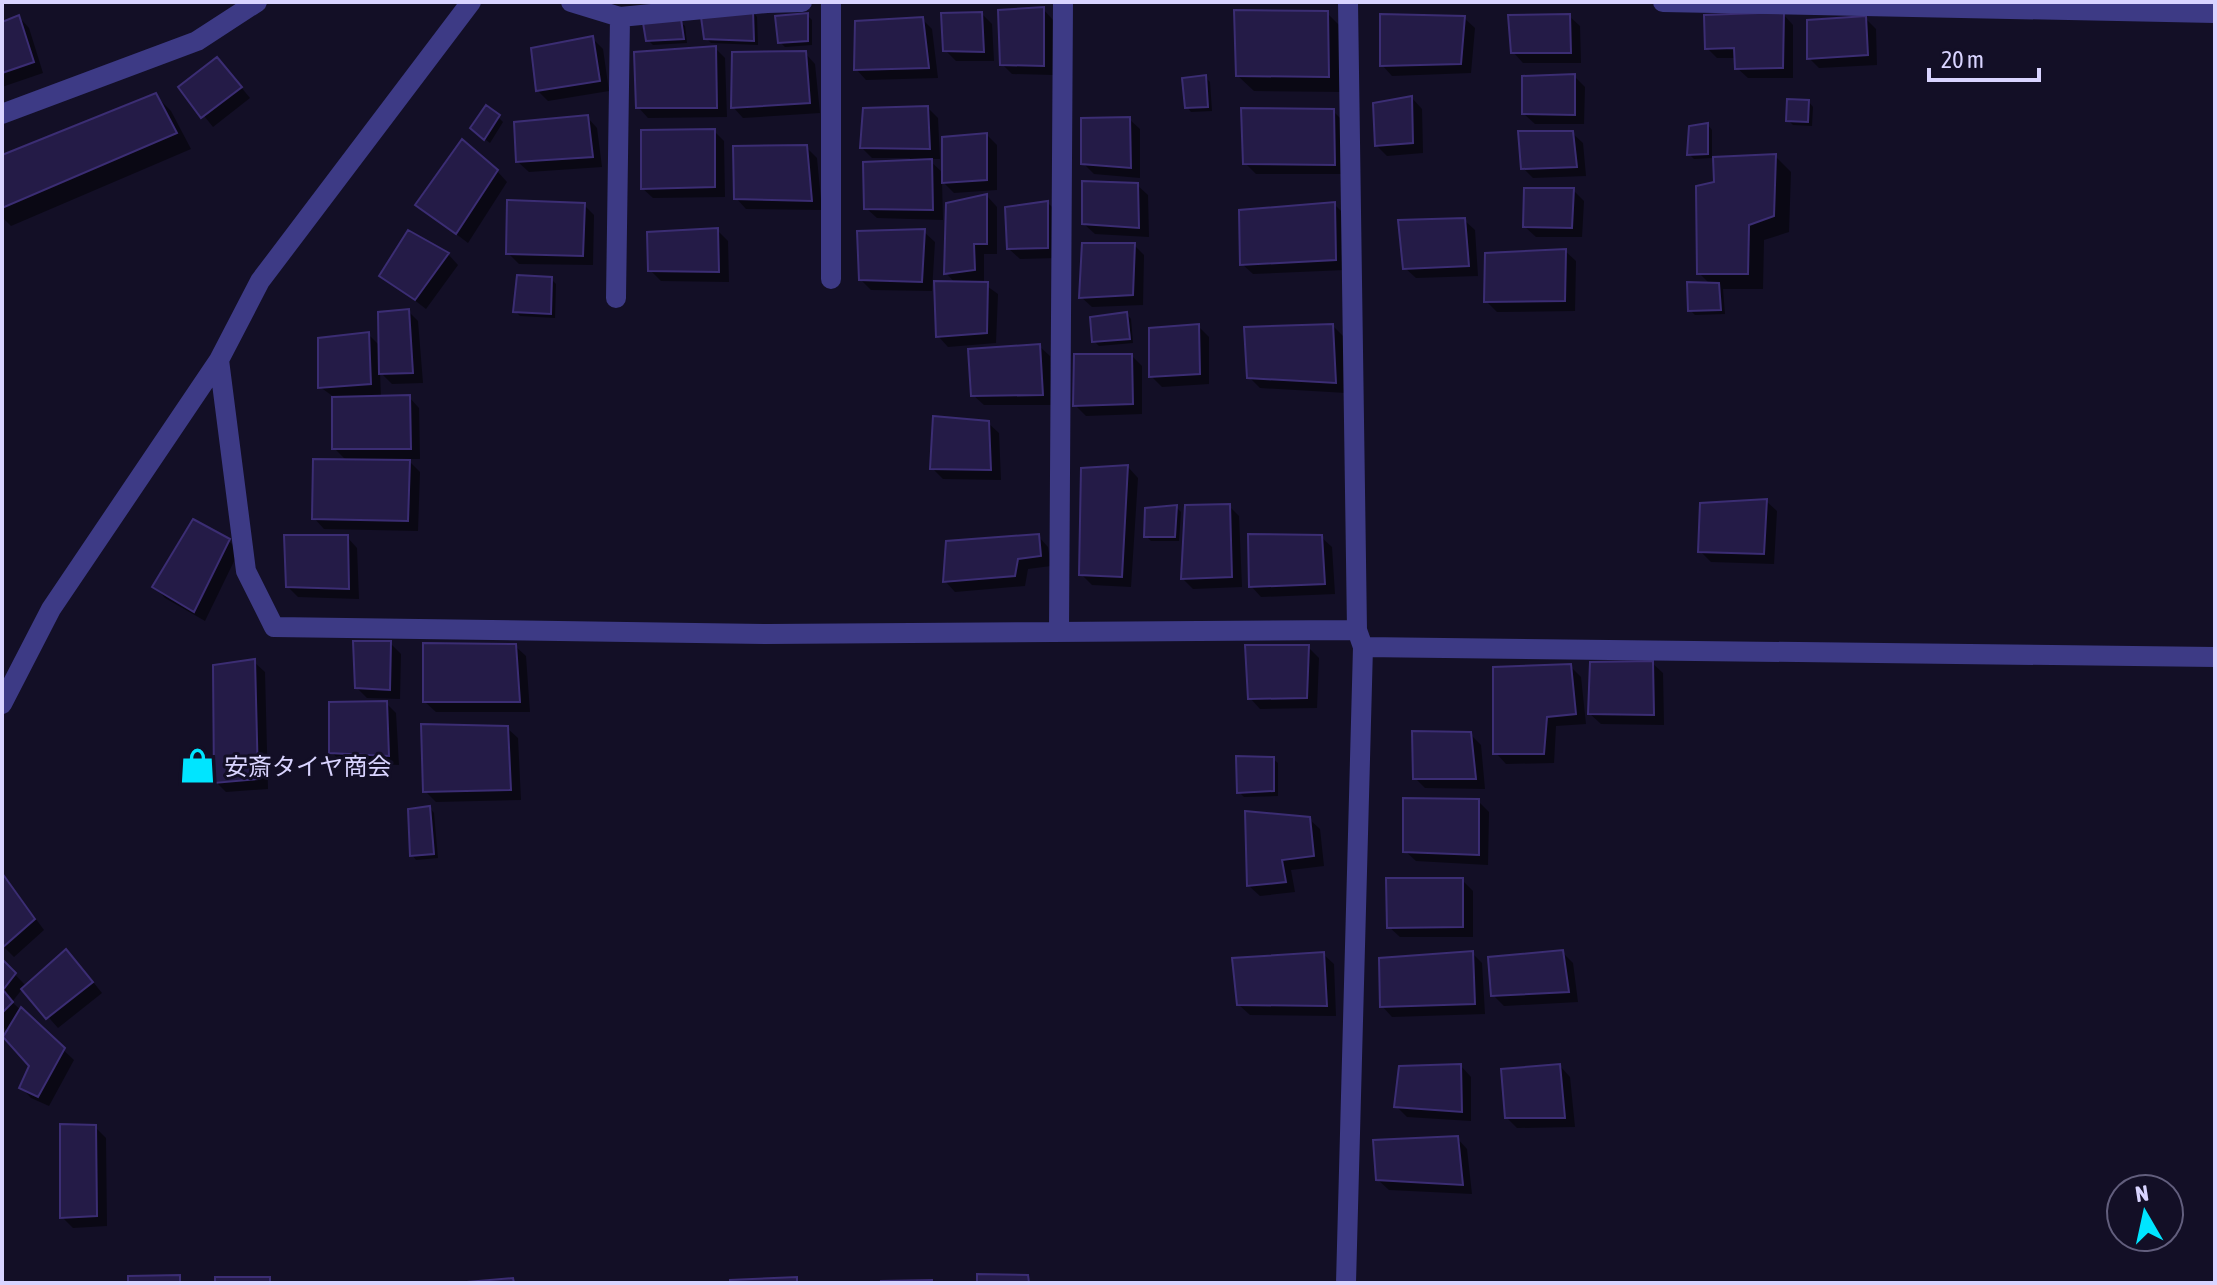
<svg xmlns="http://www.w3.org/2000/svg" width="2217" height="1285" viewBox="0 0 2217 1285" font-family="'Asap Condensed','Noto Sans JP',sans-serif">
	<style>
		.shadow { fill: #0007 }
		.building { fill: #241b47; stroke: #3b2d73; stroke-width: 2 }
		.lines { fill: none; stroke-linecap: round; stroke-linejoin: round }
		.minor { stroke: #3d3a85; stroke-width: 20 }
		.labels { text-anchor: middle; dominant-baseline: central; stroke-width: 6; stroke-linejoin: round; paint-order: stroke }
		.poi-label { font-size: 24px; fill: #d9d4ff; stroke: #130f26; text-anchor: start }
	</style>
	<rect width="100%" height="100%" fill="#130f26"/>
	<!-- shadow -->
	<path class="shadow" d="M1043,9L1053,20L1054,75L1012,74L1002,64Z
		M753,12L757,17L758,45L711,43L706,38Z
		M1327,13L1343,29L1344,92L1254,91L1238,76Z
		M982,14L992,24L994,61H956L945,50Z
		M1783,14L1793,25V78H1748L1737,68V58H1717L1707,48Z
		M807,15L812,20V45L785,47L780,42Z
		M1569,16L1580,26L1581,63H1523L1513,52Z
		M19,17L29,28L43,73L2,87V24Z
		M1464,18L1475,28L1471,73L1392,76L1382,65Z
		M1865,18L1876,29L1877,65L1819,68L1809,58Z
		M922,19L932,29L938,78L866,80L856,69Z
		M680,22L685,26L687,43L653,45L648,40Z
		M592,38L603,49L609,91L548,101L537,90Z
		M715,48L725,58L727,117L648,118L638,107Z
		M805,53L815,64L820,113L743,118L733,107Z
		M227,70L250,98L213,127L181,87Z
		M1574,76L1585,87L1584,124H1535L1524,114Z
		M1206,78L1210,82L1212,111L1191,112L1187,107Z
		M155,95L171,111L191,149L11,226L2,217V157Z
		M1412,98L1422,109L1423,153L1387,156L1377,146Z
		M1809,102L1813,107L1812,126L1793,125L1788,120Z
		M928,108L938,118L940,159H928L944,174L987,135L997,145V190L954,193L942,181L943,220L877,218L866,208L910,162V158H872L862,148Z
		M1333,111L1343,121L1344,174H1256L1245,163Z
		M498,117L503,122L490,143L477,133Z
		M587,117L597,128L602,167L529,172L518,162Z
		M1129,119L1140,129V178L1094,174L1083,163Z
		M1708,125L1712,130V158L1694,159L1689,154Z
		M714,131L724,141L725,197L653,198L642,188Z
		M1572,133L1583,143L1586,176L1533,178L1523,168Z
		M806,147L817,158L822,210L746,209L736,198Z
		M1775,156L1791,172L1789,232L1764,240L1763,289H1723L1725,314L1695,315L1690,310L1710,284L1699,273L1716,183Z
		M497,171L507,182L468,243L418,205Z
		M1137,185L1148,195L1149,237L1095,234L1084,224Z
		M1573,190L1584,201L1582,237H1536L1525,227Z
		M987,196L997,207V254H984V284L998,294L996,343L948,347L938,336L956,284L946,273Z
		M1048,203L1058,213V258L1020,259L1009,249Z
		M1334,204L1344,214L1345,270L1253,274L1242,264Z
		M584,205L594,215L593,265L519,264L508,253Z
		M1464,220L1475,230L1478,276L1416,278L1405,268Z
		M717,230L728,241L729,282L661,281L650,270Z
		M924,232L935,242L932,291L871,290L861,280Z
		M1134,245L1144,255L1143,305L1092,307L1081,297Z
		M1565,251L1576,261L1575,311L1497,312L1486,301Z
		M448,254L458,265L426,309L382,275Z
		M551,279L556,284L555,318L520,316L515,311Z
		M408,311L418,321L423,383L392,384L380,372L381,398L409,397L419,408L420,459H407L420,472L418,531L324,529L314,518L347,461L334,448V397L320,387L368,334L381,347Z
		M1127,314L1131,319L1133,343L1099,346L1094,341Z
		M1198,326L1209,337V384L1162,387L1151,376Z
		M1333,326L1343,336L1346,393L1260,388L1249,377Z
		M1039,346L1050,356L1052,405H984L973,395Z
		M1132,356L1142,366V414L1086,416L1075,405Z
		M988,423L999,433L1001,480L943,479L932,468Z
		M1128,467L1138,478L1131,587L1092,585L1081,574Z
		M1766,501L1777,511L1774,564L1711,562L1700,551Z
		M1229,506L1239,516L1242,587L1193,589L1183,579Z
		M1176,507L1181,512L1179,541H1151L1146,536Z
		M1038,536L1048,547L1051,566L1028,569L1025,586L955,592L945,581Z
		M347,537L357,548L359,599L298,597L288,587Z
		M1321,537L1332,547L1335,594L1261,597L1251,586Z
		M228,540L239,551L205,621L165,598L155,587Z
		M390,643L401,654L400,699L367,698L357,688Z
		M515,646L526,656L530,712H436L425,702Z
		M1308,647L1319,658L1317,708L1260,709L1250,698Z
		M254,662L265,672L268,789L226,792L216,782Z
		M1652,663L1663,673L1664,725L1601,724L1590,714Z
		M1570,666L1581,677L1586,724L1556,726L1554,763L1506,764L1496,753Z
		M386,703L396,713L399,765L342,762L331,752Z
		M507,728L518,738L521,800L436,802L425,791Z
		M1470,734L1481,745L1485,789L1425,788L1415,778Z
		M1273,759L1278,763V796L1244,797L1239,792Z
		M1478,801L1489,812L1488,865L1416,861L1405,851Z
		M430,808L434,813L438,858L416,860L412,855Z
		M1309,819L1320,829L1324,866L1291,870L1295,892L1260,896L1249,886Z
		M2,873L44,930L14,957L2,945Z
		M1462,880L1473,891V937H1400L1389,927Z
		M1562,952L1573,963L1578,1002L1504,1006L1493,995Z
		M1472,953L1482,963L1485,1014L1392,1017L1382,1006Z
		M1323,954L1334,964L1336,1016L1250,1015L1239,1005Z
		M2,961L26,986L77,962L102,993L58,1028L23,988L12,1002L74,1060L49,1106L31,1098L21,1087L32,1065L2,1025Z
		M1461,1066L1471,1077V1121L1407,1117L1397,1107Z
		M1560,1066L1570,1077L1575,1127L1517,1128L1507,1118Z
		M95,1127L106,1138L107,1226L73,1228L62,1217Z
		M1457,1138L1467,1149L1472,1194L1389,1190L1378,1180Z"/>
	<!-- building -->
	<path class="building" d="M1044,7V66L1000,65L998,10Z
		M753,10L754,41L704,39L701,17Z
		M1234,10L1328,11L1329,77L1236,76Z
		M982,12L984,52L943,51L941,13Z
		M1784,12L1783,68L1735,69L1734,48L1705,49L1704,15Z
		M808,13V41L778,43L775,16Z
		M1380,14L1465,16L1461,64L1380,66Z
		M1570,14L1571,53H1511L1508,15Z
		M19,15L34,62L2,73V22Z
		M1866,16L1868,55L1807,59V20Z
		M923,17L929,68L854,70L855,21Z
		M681,19L684,39L646,41L643,23Z
		M593,36L600,81L536,91L531,48Z
		M716,46L717,108H636L634,52Z
		M806,51L810,103L731,108L732,52Z
		M217,57L242,87L201,118L178,87Z
		M1575,74V115L1522,114V76Z
		M1206,75L1208,107L1185,108L1182,78Z
		M156,93L177,133L2,208V155Z
		M1412,96L1413,143L1375,146L1373,103Z
		M1787,99L1809,100L1808,122L1786,121Z
		M486,105L500,115L484,140L470,128Z
		M928,106L930,149L860,148L863,108Z
		M1241,108L1334,109L1335,165L1243,164Z
		M588,115L593,157L516,162L514,122Z
		M1130,117L1131,168L1081,164V118Z
		M1708,123V154L1687,155L1689,126Z
		M715,129V187L641,189V130Z
		M1518,131H1573L1577,167L1521,169Z
		M987,133V180L942,183V137Z
		M462,139L498,170L456,234L415,205Z
		M807,145L812,201L734,199L733,146Z
		M1776,154L1774,216L1749,225L1748,274H1697L1696,186L1714,182L1713,157Z
		M932,159L933,210L864,209L863,162Z
		M1082,181L1138,183L1139,228L1082,224Z
		M1524,188H1574L1572,228L1523,227Z
		M987,194V244H974L975,270L944,274L946,203Z
		M507,200L585,203L583,256L506,254Z
		M1048,201V248L1007,249L1005,207Z
		M1335,202L1336,260L1240,265L1239,210Z
		M1465,218L1469,266L1403,269L1398,220Z
		M718,228L719,272L648,271L647,232Z
		M925,229L922,282L859,280L857,231Z
		M408,230L449,253L415,300L379,276Z
		M1082,243H1135L1133,295L1079,298Z
		M1566,249L1565,301L1484,302L1485,253Z
		M517,275L552,277L551,314L513,312Z
		M934,281L988,282L987,333L936,337Z
		M1687,282L1719,283L1721,310L1688,311Z
		M409,309L413,373L379,374L378,312Z
		M1127,312L1130,339L1092,342L1090,317Z
		M1199,324L1200,374L1149,377V328Z
		M1333,324L1336,383L1247,378L1244,327Z
		M369,332L371,384L318,388V338Z
		M1040,344L1043,395L971,396L968,349Z
		M1074,354H1132L1133,404L1073,406Z
		M410,395L411,449H332V397Z
		M933,416L989,421L991,470L930,469Z
		M313,459L410,460L408,521L312,519Z
		M1128,465L1122,577L1079,575L1081,468Z
		M1767,499L1764,554L1698,552L1700,503Z
		M1230,504L1232,577L1181,579L1185,505Z
		M1177,505L1175,537H1144L1145,508Z
		M193,519L230,539L194,612L152,587Z
		M1039,534L1041,556L1018,559L1015,576L943,582L946,541Z
		M1248,534L1322,535L1325,584L1249,587Z
		M284,535H348L349,589L286,587Z
		M353,641H391L390,690L355,688Z
		M423,643L516,644L520,702H423Z
		M1245,645H1309L1307,698L1248,699Z
		M255,659L258,779L214,783L213,665Z
		M1653,661L1654,715L1588,714L1590,662Z
		M1571,664L1576,714L1547,717L1544,754H1493V667Z
		M387,701L389,756L329,753V702Z
		M421,724L508,726L511,790L423,792Z
		M1412,731L1471,732L1476,779H1413Z
		M1236,756L1274,757V791L1237,793Z
		M1403,798L1479,799V855L1403,852Z
		M430,806L434,854L410,856L408,809Z
		M1245,811L1310,817L1314,856L1282,860L1286,882L1247,886Z
		M2,873L35,919L2,948Z
		M1386,878H1463V927L1387,928Z
		M66,949L93,982L46,1019L21,989Z
		M1563,950L1569,992L1491,996L1488,957Z
		M1473,951L1475,1004L1380,1007L1379,958Z
		M1324,952L1327,1006L1237,1005L1232,958Z
		M2,959L16,973L3,990L13,1002L2,1013Z
		M21,1007L65,1048L38,1097L19,1088L29,1066L3,1037Z
		M1461,1064L1462,1112L1394,1107L1399,1066Z
		M1560,1064L1565,1118H1505L1501,1069Z
		M60,1124L96,1125L97,1216L60,1218Z
		M1458,1136L1463,1185L1376,1180L1373,1140Z
		M977,1274L1028,1275L1029,1283H977Z
		M180,1275V1283H128V1276Z
		M215,1277H270V1283H215Z
		M797,1277V1283H730V1280Z
		M513,1278L514,1283H455Z
		M932,1280V1283H881V1281Z"/>
	<g class="lines">
		<!-- minor -->
		<path class="minor" d="M571,2L620,17L767,3L802,2
			M1663,2L2215,13
			M2,114L197,41L257,2
			M831,279V2
			M616,298L620,17
			M219,360L246,571L274,627L767,634L1357,630
			M1059,632L1063,2
			M1363,647L2215,657
			M2,704L51,609L219,360L260,281L471,2
			M1346,1283L1363,647L1357,630L1348,2"/>
	</g>
	<!-- icons -->
	<defs>
		<symbol id="shop-bare" viewBox="-9 -9 18 18"><path d="M-5-2.5h2.3a2.7 3.5 0 0 1 5.4 0H5L5.5 6h-11ZM-1.5-2.5h3a1.5 2.3 0 0 0-3 0Z" fill="#00e5ff" stroke="#130f26" stroke-width="2.5" paint-order="stroke"/></symbol>
	</defs>
	<g fill-rule="evenodd">
		<use href="#shop-bare" x="172" y="740" width="51" height="51"/>
	</g>
	<g class="labels">
		<!-- poi labels -->
		<g class="poi-label">
			<text x="224" y="766">安斎タイヤ商会</text>
		</g>
	</g>
	<!-- border -->
	<rect width="2217" height="1285" fill="none" stroke="#d9d4ff" stroke-width="8"/>
	<!-- north arrow -->
	<g transform="translate(2145 1213) rotate(351)"><circle r="38" fill="#130f26" stroke="#625e7d" stroke-width="2"/>
	<path d="M0-6L14 30L0 20L-14 30Z" fill="#00e5ff"/>
	<text y="-12" font-size="22" font-weight="bold" text-anchor="middle" fill="#d9d4ff">N</text>
	</g>
	<!-- scale -->
	<path d="M1929 68v12h110v-12" fill="none" stroke="#d9d4ff" stroke-width="4"/>
	<text x="1941" y="68" font-size="24" fill="#d9d4ff" stroke="#130f26" stroke-width="6" paint-order="stroke">20 m</text>
</svg>
